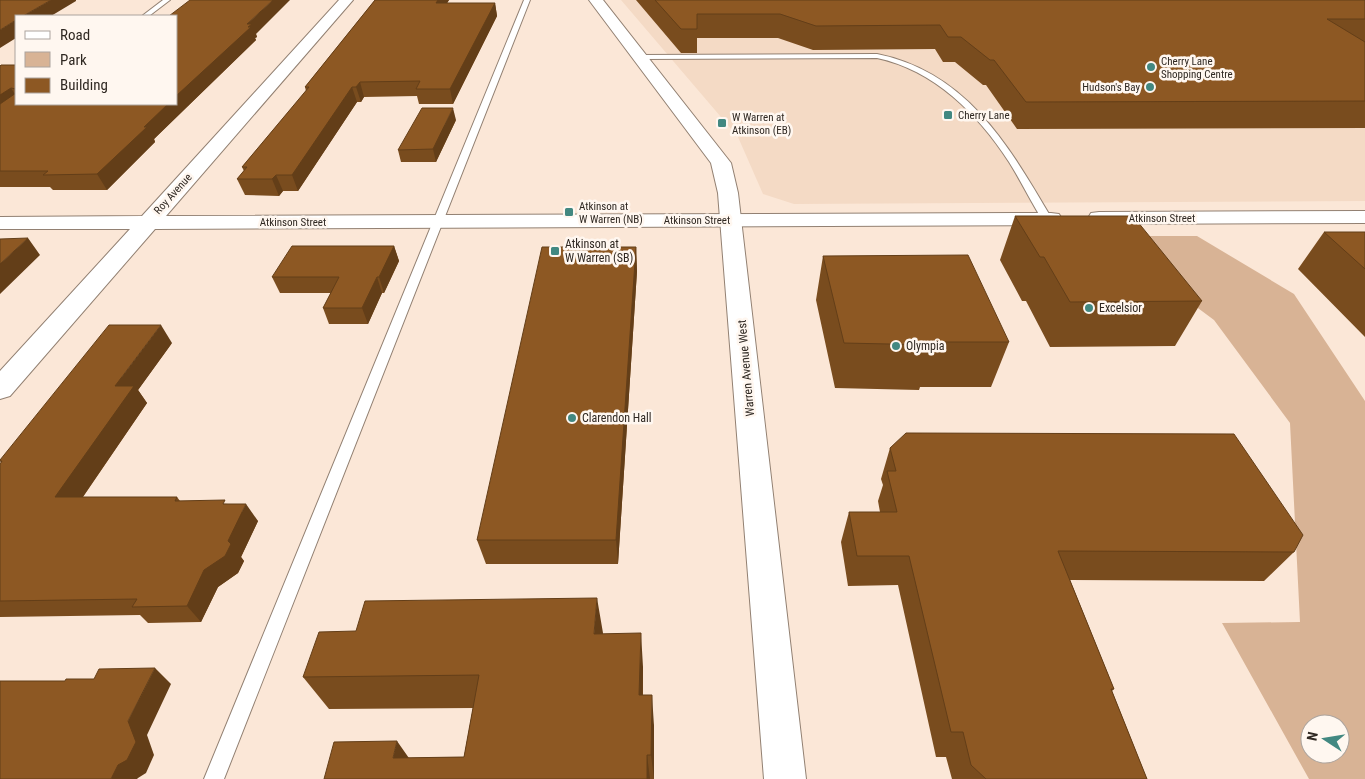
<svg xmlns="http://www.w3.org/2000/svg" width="1365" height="779" viewBox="0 0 1365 779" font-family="'Roboto Condensed',sans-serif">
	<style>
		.built { fill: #f4dac5 }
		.green { fill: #d8b395; fill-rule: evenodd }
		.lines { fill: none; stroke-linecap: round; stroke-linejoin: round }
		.lane-casing { stroke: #928072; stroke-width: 2 }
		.street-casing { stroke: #928072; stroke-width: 2 }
		.secondary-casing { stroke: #928072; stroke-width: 2 }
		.lane { fill: #fff; fill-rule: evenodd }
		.street { fill: #fff; fill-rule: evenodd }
		.secondary { fill: #fff; fill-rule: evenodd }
		.wall { fill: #794c1e }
		.shaded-wall { fill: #633e18 }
		.building { fill: #8d5823; stroke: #633e18 }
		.poi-dot { fill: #428881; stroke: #fff7f0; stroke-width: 2 }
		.labels { text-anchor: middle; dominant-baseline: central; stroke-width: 5; stroke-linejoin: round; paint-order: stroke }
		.far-poi-label { font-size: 11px; fill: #2f2822; stroke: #fff7f0; text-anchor: start }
		.far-street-label { font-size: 11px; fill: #2f2822; stroke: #fff7f0 }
		.poi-label { font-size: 12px; fill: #2f2822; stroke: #fff7f0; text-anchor: start }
		.street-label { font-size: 12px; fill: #2f2822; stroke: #fff7f0 }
	</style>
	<rect width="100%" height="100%" fill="#fbe7d7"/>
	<!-- built -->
	<path class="built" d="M621,0H1365V201L794,204L763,194L738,137Z"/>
	<!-- green -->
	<path class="green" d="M1101,236H1197L1294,294L1365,401V779H1309L1222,623L1300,622L1290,423L1214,320ZM1310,724H1340V754H1310Z"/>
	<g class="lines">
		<defs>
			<path id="lane" d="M163,0H170L149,16H142Z
				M524,0H530L224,779H204Z
				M877,54C967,72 1009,146 1052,219L1051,221H1043C1031,202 1021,181 1009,162C978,114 934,70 877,58L640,59L636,57L640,55Z"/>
			<path id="street" d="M339,0H353L166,216L1051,213L1059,214L1062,219L1059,224L1051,225L155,229L10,396L0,399V371L130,229H0V217L142,216Z
				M1365,211V223L1099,224L1091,223L1088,218L1091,213L1099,212Z"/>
			<path id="secondary" d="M589,0H603L731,163L738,193L806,779H764L718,193L711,163Z"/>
		</defs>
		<!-- lane casing -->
		<use href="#lane" class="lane-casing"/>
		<!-- street casing -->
		<use href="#street" class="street-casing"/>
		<!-- secondary casing -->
		<use href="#secondary" class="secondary-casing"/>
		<!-- lane -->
		<use href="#lane" class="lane"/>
		<!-- street -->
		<use href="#street" class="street"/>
		<!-- secondary -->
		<use href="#secondary" class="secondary"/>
	</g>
	<!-- wall -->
	<path class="wall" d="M375,0H449L447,3H495L497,16L453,104H419L417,96L364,97L361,102H357L298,191H283L279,196L245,195L237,179L244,171L242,167L306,91L305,87Z
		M636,0H1365V128L1017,129L986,85H983L955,62H943L935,49L813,50L778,38H697V53H681Z
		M256,34L257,37L255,38L256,40L154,139L155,142L107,190H53L50,187H0V66L16,65V104Z
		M456,120L436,162H401L398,150Z
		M1015,216L1202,301L1175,346L1050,347L1026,301H1022L1000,260Z
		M1324,232H1365V337L1298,269Z
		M394,246L399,261L384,293H382L368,324H329L323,308L331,293H280L272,277Z
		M636,247L637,271L618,564H486L477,540Z
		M823,256L1009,342L991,387H920L919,390L835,388L816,300Z
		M172,343L138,390L147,403L83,497H177L180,501L228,504L258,521L241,557L244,561L238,573L218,587L201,622L148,623L140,615L0,617V464L1,463L0,460Z
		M890,448L1294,552L1264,581L1070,580L1114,689L1112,691L1147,779H952L946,757H936L898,585L848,586L841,542L849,512H880L878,501L883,485L881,479Z
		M603,634L643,667V695L654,726V779H324L409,758L464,757L473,708L329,709L303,677Z"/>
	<!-- shaded-wall -->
	<path class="shaded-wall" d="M51,0H76V1L51,16H23Z
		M273,0H290L256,34L257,37L255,38L256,40L154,139L155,142L107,190L97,174L144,127L168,104H176V96L247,24Z
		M438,0H449L439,16L436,3Z
		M495,3L497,16L453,104L450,89Z
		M16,20V38L0,48V30Z
		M360,82L364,97L361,102L356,87Z
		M352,87L357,102L298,191L292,175Z
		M11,88L16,96L0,116V95Z
		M453,108L456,120L436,162L433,149Z
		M276,175L283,191L279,196L272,179Z
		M28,238L40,255L0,294V264Z
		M394,246L399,261L384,293L379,277Z
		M636,247L637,271L618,564L616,540Z
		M377,277L382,293L368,324L362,308Z
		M161,325L172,343L138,390L147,403L71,514L55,497L115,386Z
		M246,504L258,521L241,557L244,561L238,573L218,587L201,622L187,606L204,570L228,541Z
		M597,598L603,633L600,668L594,634Z
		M641,633L643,667L642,727L639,695Z
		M155,668L171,684L147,735L154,755L146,773L138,778L137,779H111L128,721Z
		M652,695L654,726V779L651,755Z
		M397,741L418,771L393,758Z
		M647,755L650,779H647Z"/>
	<!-- building -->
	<path class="building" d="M0,0H51L23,16H16V20L0,30Z
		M190,0H273L247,24H252L248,27H251L176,96V16H169Z
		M375,0H438L436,3H495L450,89H416L420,81L360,82L356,87H352L292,175H276L272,179H237L247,167H242L309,87H305Z
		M655,0H1365V19H1327L1365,42V101L1026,102L994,60H990L961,37H948L940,25L816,26L780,14H697V29H681Z
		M1,65H16V89L11,88L0,95V66Z
		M16,93V104H168L144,127H147L97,174L43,175L48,171H0V104Z
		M422,108H453L433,149L398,150Z
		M1015,216H1133L1202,301L1070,302L1044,257H1040Z
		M1324,232H1365V269Z
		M28,238L0,264V239Z
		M292,246H394L379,277H377L362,308H323L339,277H272Z
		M542,247H636L616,540H477Z
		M968,255L1009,342H932L933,345L844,343L823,256Z
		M109,325H161L115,386H134L55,497H177L175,501L225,500L223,504H246L228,541L231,544L225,556L204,570L187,606L132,607L137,599L0,601V464L2,461H0V460Z
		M906,433L1234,434L1303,535L1294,552L1058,551L1114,689H1111L1147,779H986L971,765L963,732H951L909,556H857L849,512H897L887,471H896L890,448Z
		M597,598L594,634L641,633L639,695H652L651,755H647V779H324L334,742L397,741L393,758L464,757L479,675L303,677L319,632L356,631L365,601Z
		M155,668L128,721L136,742L127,760L118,765L111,779H0V681H65L66,679H94L99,669Z"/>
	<!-- markers -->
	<g class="poi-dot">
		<circle cx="1151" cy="67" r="5"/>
		<circle cx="1150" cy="87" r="5"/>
		<rect x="943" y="110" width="10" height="10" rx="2.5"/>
		<rect x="717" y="118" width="10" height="10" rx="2.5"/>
		<rect x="564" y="207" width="10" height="10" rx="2.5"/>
		<rect x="550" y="246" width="10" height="10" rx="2.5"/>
		<circle cx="1089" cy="308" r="5"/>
		<circle cx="896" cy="346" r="5"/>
		<circle cx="572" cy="418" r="5"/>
	</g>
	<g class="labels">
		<!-- far-poi labels -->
		<g class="far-poi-label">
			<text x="1161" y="61">Cherry Lane<tspan x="1161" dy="13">Shopping Centre</tspan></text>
			<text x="1140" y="87" text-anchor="end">Hudson's Bay</text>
			<text x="958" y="115">Cherry Lane</text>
			<text x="732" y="117">W Warren at<tspan x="732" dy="13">Atkinson (EB)</tspan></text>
			<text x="579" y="206">Atkinson at<tspan x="579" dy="13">W Warren (NB)</tspan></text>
		</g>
		<!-- far-street labels -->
		<g class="far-street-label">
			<text transform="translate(173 194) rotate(-48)">Roy Avenue</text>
			<text x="1162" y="218">Atkinson Street</text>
			<text x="697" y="220">Atkinson Street</text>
			<text x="293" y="222">Atkinson Street</text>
		</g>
		<!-- poi labels -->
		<g class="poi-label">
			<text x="565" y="244">Atkinson at<tspan x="565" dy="14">W Warren (SB)</tspan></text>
			<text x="1099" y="308">Excelsior</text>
			<text x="906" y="346">Olympia</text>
			<text x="582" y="418">Clarendon Hall</text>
		</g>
		<!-- street labels -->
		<g class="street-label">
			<text transform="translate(746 368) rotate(-95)">Warren Avenue West</text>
		</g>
	</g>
	<!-- legend -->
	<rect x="15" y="15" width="162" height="90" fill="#fff7f0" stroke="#aca49e"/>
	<rect x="25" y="31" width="25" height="8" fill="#ffffff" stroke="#aca49e"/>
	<text x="60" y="40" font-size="15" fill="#2f2822">Road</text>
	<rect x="25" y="52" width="25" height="15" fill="#d8b395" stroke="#aca49e"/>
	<text x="60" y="65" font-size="15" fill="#2f2822">Park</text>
	<rect x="25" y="78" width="25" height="15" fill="#8d5823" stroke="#aca49e"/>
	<text x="60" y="90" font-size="15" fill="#2f2822">Building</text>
	<!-- north arrow -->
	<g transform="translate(1325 739) rotate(282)"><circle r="24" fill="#fff7f0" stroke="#aca49e"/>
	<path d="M0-4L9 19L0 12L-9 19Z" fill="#428881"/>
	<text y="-8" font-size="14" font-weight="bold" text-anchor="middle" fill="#2f2822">N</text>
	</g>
</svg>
